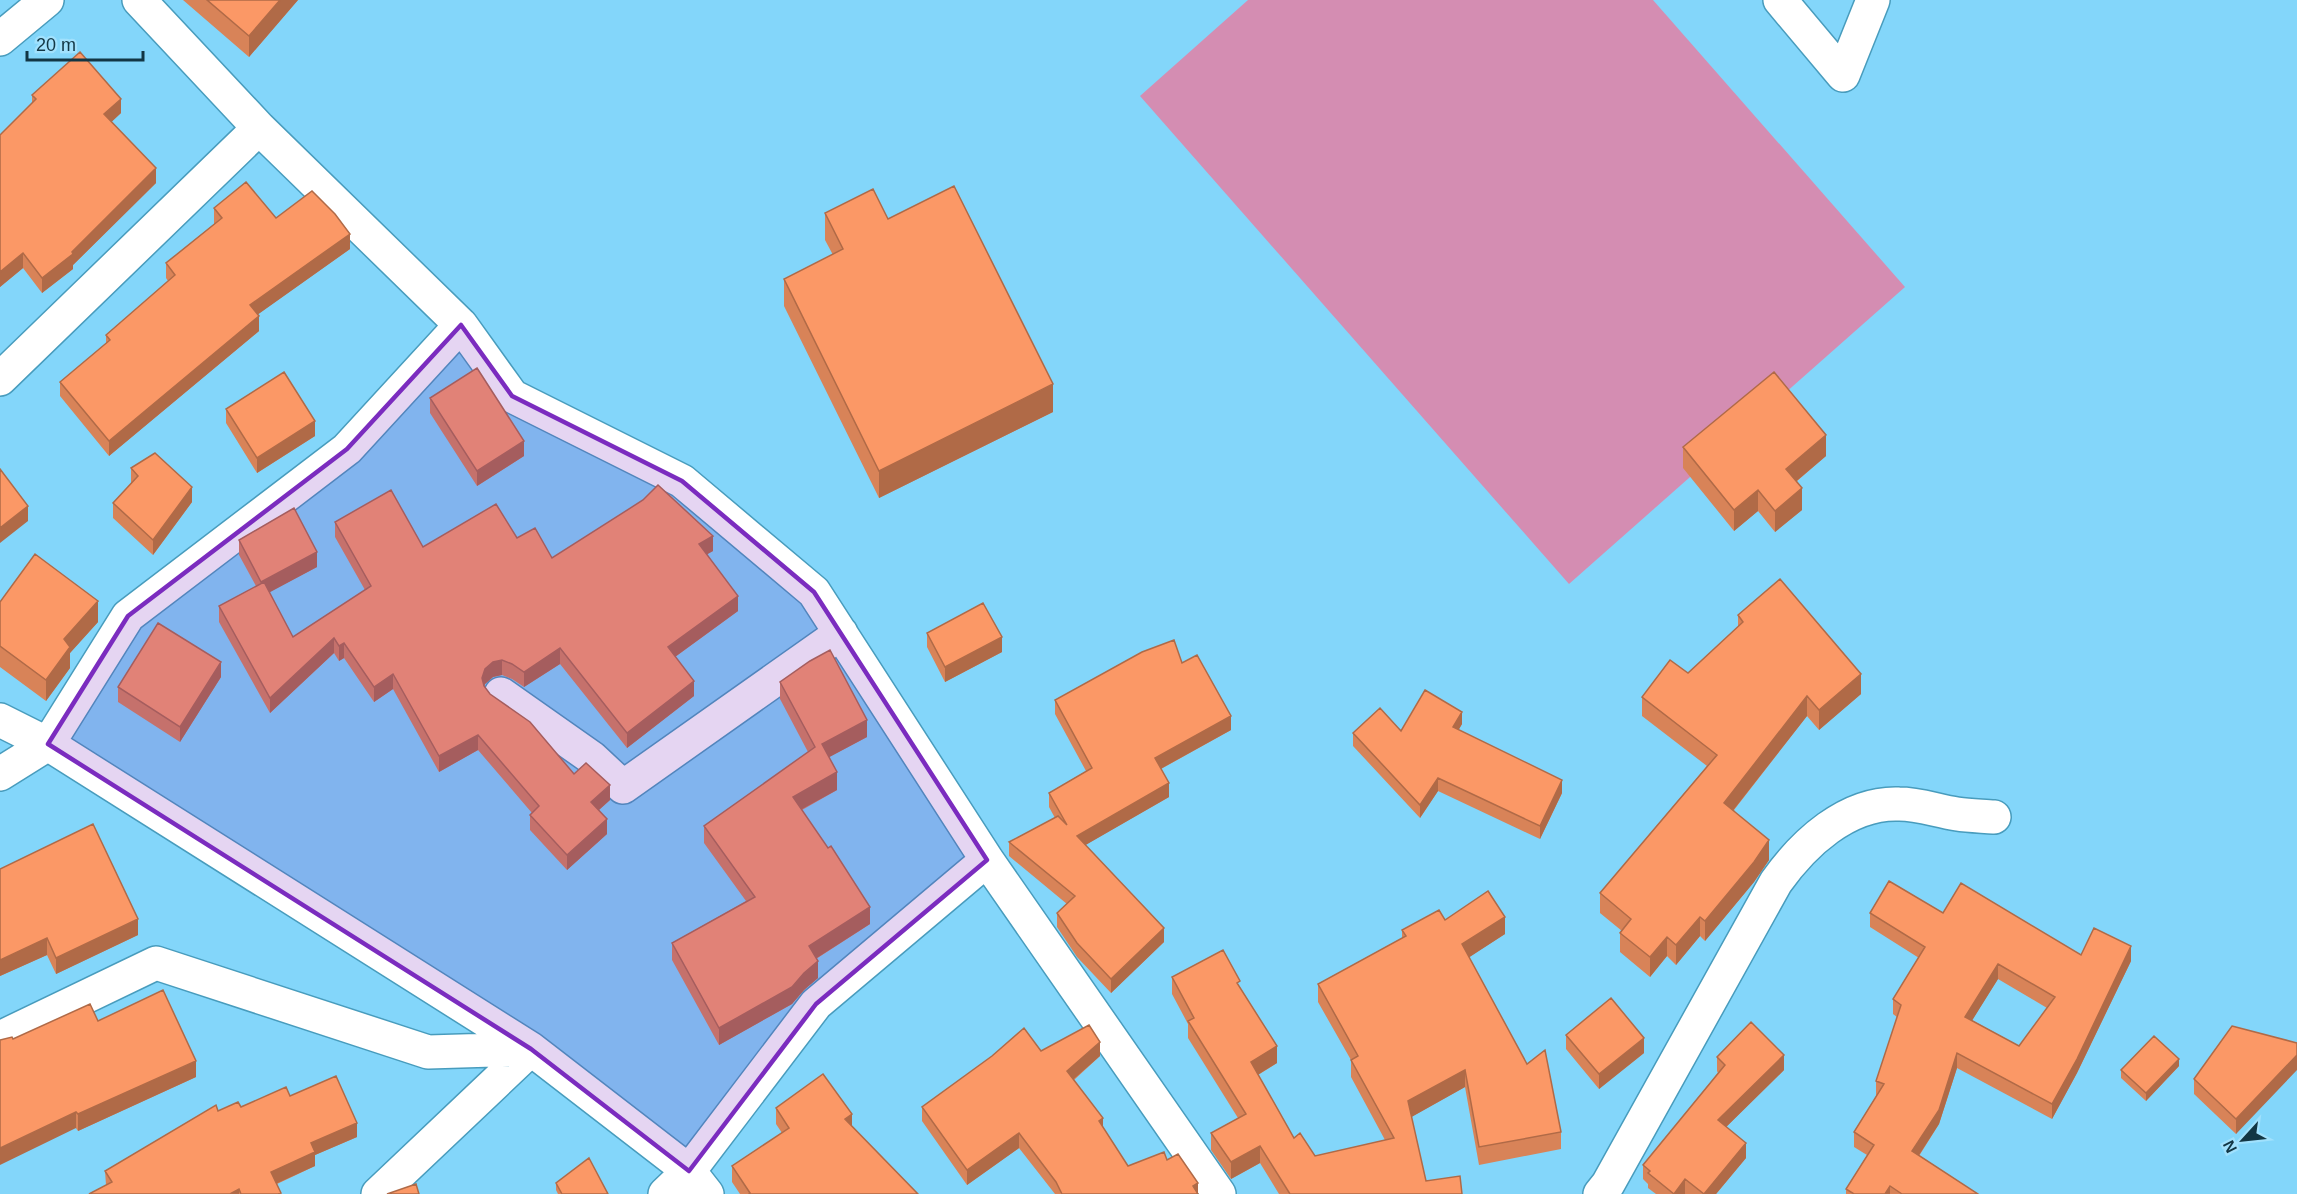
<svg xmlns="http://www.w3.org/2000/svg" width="2297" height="1194" viewBox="0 0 2297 1194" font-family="Helvetica,sans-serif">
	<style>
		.green { fill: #d48db2 }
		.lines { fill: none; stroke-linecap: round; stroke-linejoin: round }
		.street-casing { stroke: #489cbd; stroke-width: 36 }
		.primary-casing { stroke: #489cbd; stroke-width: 36 }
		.street { stroke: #fff; stroke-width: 33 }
		.primary { stroke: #fff; stroke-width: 33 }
		.wall { fill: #d88358; fill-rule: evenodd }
		.shaded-wall { fill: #b06a47 }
		.building { fill: #fb9866; stroke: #b06a47; stroke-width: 1.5; fill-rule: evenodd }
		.marked { fill: #7b2cbf; fill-opacity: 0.2; stroke: #7b2cbf; stroke-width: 4.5; stroke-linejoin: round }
	</style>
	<rect width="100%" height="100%" fill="#83d6fa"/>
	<!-- green -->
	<path class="green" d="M1248,0H1653L1905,287L1569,584L1140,96Z"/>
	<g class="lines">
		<defs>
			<path id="street" d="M139,0L259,128L461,325L512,396L682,481L814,592L987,860L1219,1194
				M1780,0L1843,75L1873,0
				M0,379L259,128
				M501,694L592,758L623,787L841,633
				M0,720L48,744L531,1049
				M0,774L48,744L128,616L347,449L461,325
				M0,1038L156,963L428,1052L531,1049
				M378,1194L531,1049L689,1171L665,1194
				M707,1194L689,1171L816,1004L987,860
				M1600,1194L1608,1184L1776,882C1803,844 1847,802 1899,804C1919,804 1937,811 1957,814C1969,816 1982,816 1994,817"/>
			<path id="primary" d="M0,39L47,0"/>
		</defs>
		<!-- street casing -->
		<use href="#street" class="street-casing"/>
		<!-- primary casing -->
		<use href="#primary" class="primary-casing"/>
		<!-- street -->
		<use href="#street" class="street"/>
		<!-- primary -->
		<use href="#primary" class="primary"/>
	</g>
	<!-- wall -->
	<path class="wall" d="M183,0H298L249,57Z
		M32,95L121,113L111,122L156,183L73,265V269L42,293L23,268L0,287V135L32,103Z
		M214,208L276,218L350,249L258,314L259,331L109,456L60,396V382L106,344V335L168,281L166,278V263L214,224Z
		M825,213L888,219L1053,412L879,498L784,306V279L833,255L825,240Z
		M430,398L524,456L477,486L430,413Z
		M226,409L315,436L257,473L226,423Z
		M1683,447L1826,456L1797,481L1802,510L1775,532L1758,511L1734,531L1683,468Z
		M131,468L192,502L153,555L113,518V503L131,483Z
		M335,522L423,547L517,538L552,558L713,551L707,554L738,611L675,657L694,696L627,748L560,664L524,687L512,679L502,675L493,677L485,684L484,687L490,694L574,774L610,800L599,810L607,834L567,870L530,830V815L532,813L478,750L439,772L393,689L374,702L344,658L339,661L334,653L270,713L219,622V606L256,586L239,555V540L317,567L269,592L293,637L365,590L335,537Z
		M0,602L98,622L70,653V668L46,701L0,667Z
		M1738,615L1861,694L1819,730L1807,716L1734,810L1769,860L1754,882L1705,941L1700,936L1676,965L1667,956L1650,977L1620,952V933L1622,931L1600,913V893L1707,766L1642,716V697L1688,673L1738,627Z
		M927,633L1002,652L945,682L927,647Z
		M1182,663L1231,730L1161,769L1169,797L1085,845L1164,942L1111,993L1077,957L1057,927V913L1067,904L1009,856V842L1055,818L1049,807V793L1086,771L1055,714V700Z
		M221,677L180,742L118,702V687Z
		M780,682L867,737L829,757L837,790L802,810L870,924L816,959L818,978L804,990L792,1004L719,1045L672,960V943L746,901L704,843V826L808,752L780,699Z
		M1462,724L1458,730L1562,793L1540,839L1438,791L1420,818L1353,746V733L1401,731Z
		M0,869L138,935L56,974L47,955L0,976Z
		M1870,913H1943L2081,955L2131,961L2077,1073L2052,1119L1957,1068L1939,1124L1919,1156L1978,1194H1846V1189L1867,1155L1854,1147V1132L1876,1096V1081L1897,1017L1893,1014V999L1919,958L1870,927ZM1998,979L2047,1008L2019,1046L1972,1020Z
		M1445,920L1505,934L1469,957L1561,1132V1149L1479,1165L1465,1087L1411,1117L1426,1181L1462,1194H1279L1260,1163L1231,1179L1211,1150V1133L1238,1118L1188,1038V1024L1172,994V977L1240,987L1277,1063L1258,1075L1294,1138L1315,1156L1385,1140L1351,1077V1060L1318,1002V984L1402,938V930Z
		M98,1021L196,1077L78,1131L13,1039Z
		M1566,1035L1644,1053L1599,1089L1566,1049Z
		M2297,1043L2236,1134L2194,1094V1079Z
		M1041,1051L1100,1056L1074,1080L1103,1128L1128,1166L1167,1160L1198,1194H1055L1019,1148L967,1185L922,1121V1107Z
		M1717,1057L1784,1070L1726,1127L1746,1158L1716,1194H1656L1648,1188V1184L1643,1179V1165L1718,1073L1717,1071Z
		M2179,1066L2146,1101L2121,1078V1070Z
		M290,1096L357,1137L315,1155V1166L277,1184L278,1194H89L106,1185L105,1171L218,1111Z
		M776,1108L852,1127L918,1194H740L732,1182V1166L782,1133L776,1124Z
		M556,1183L608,1194H558L556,1190Z"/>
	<!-- shaded-wall -->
	<path class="shaded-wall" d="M280,0H298L249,57V36Z
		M121,99V113L104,129V114Z
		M156,168V183L73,265V269L42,293V278L72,252Z
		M350,234V249L250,320V305Z
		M23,253V268L0,287V272Z
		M259,316V331L109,456V441Z
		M1053,384V412L879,498V471Z
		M315,421V436L257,473V458Z
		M1826,435V456L1786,490V469Z
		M524,441V456L477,486V471Z
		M192,487V502L153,555V540Z
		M1802,488V510L1775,532V511Z
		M1758,490V511L1734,531V510Z
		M28,506V521L0,543V528Z
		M713,536V551L699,559V544Z
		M317,552V567L261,597V582Z
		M738,596V611L668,662V647Z
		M98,601V622L70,653V668L46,701V680L64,639Z
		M1002,637V652L945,682V667Z
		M334,638V653L270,713V698Z
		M344,643V658L339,661V646Z
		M560,648V664L524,687V672Z
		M502,660V675L493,677L485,684L482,693V678L485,669L493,662Z
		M221,662V677L180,742V727Z
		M393,674V689L374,702V687Z
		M1861,674V694L1819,730V710Z
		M694,681V696L627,748V733Z
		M1807,696V716L1724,822V803Z
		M1462,712V724L1453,740V727Z
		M1231,716V730L1155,772V758Z
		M867,720V737L822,761V744Z
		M478,735V750L439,772V756Z
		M837,772V790L793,814V797Z
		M1438,778V791L1420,818V805Z
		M1562,780V793L1540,839V826Z
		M1169,783V797L1077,850V836Z
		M610,785V800L591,817V802Z
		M607,819V834L567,870V855Z
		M1769,840V860L1754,882L1705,941V921Z
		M870,907V924L809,963V946Z
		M1505,917V934L1462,962V944Z
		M1700,917V936L1676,965V945Z
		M138,919V935L56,974V958Z
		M1164,928V942L1111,993V979Z
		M1667,937V956L1650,977V957Z
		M47,938V955L0,976V960Z
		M2131,946V961L2077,1073L2052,1119V1104Z
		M818,961V978L804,990L792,1004L719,1045V1028L804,973Z
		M1998,964V979L1965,1032V1017Z
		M1644,1038V1053L1599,1089V1074Z
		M1100,1042V1056L1067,1085V1071Z
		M1277,1046V1063L1251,1079V1062Z
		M1957,1053V1068L1939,1124L1912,1166V1151Z
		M1784,1055V1070L1718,1135V1120Z
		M2297,1055V1070L2236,1134V1119Z
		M2179,1059V1066L2146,1101V1093Z
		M196,1061V1077L78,1131V1114Z
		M1465,1070V1087L1408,1119V1101Z
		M76,1112V1128L0,1165V1148Z
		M852,1114V1130L845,1119Z
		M1103,1118V1132L1099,1121Z
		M357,1123V1137L315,1155V1166L271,1186V1172L311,1143Z
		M1019,1133V1148L967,1185V1170Z
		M1746,1143V1158L1716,1194H1704Z
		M1260,1146V1163L1231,1179V1162Z
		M1685,1179V1194H1674Z
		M1198,1183V1194H1193V1186Z
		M1890,1186V1194H1885Z
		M239,1189V1194H230Z"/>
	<!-- building -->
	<path class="building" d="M207,0H280L249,36Z
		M80,52L121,99L104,114L156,168L72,252L73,254L42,278L23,253L0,272V135L36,99L32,95Z
		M246,182L276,218L312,191L335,214L350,234L250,305L259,316L109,441L60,382L110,340L106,335L175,275L166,263L222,218L214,208Z
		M954,186L1053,384L879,471L784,279L843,249L825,213L873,189L888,219Z
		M477,368L524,441L477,471L430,398Z
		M284,372L315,421L257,458L226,409Z
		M1774,372L1826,435L1786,469L1802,488L1775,511L1758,490L1734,510L1683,447Z
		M155,453L192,487L153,540L113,503L138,476L131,468Z
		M0,469L28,506L0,528Z
		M658,485L713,536L699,544L738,596L668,647L694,681L627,733L560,648L524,672L512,664L502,660L493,662L485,669L482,678L484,686L490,694L530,722L574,774L586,763L610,785L591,802L607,819L567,855L530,815L539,806L478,735L439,756L393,674L374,687L344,643L339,646L334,638L270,698L219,606L264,582L293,637L371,586L335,522L391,490L423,547L496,504L517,538L535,528L552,558L643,500Z
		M294,508L317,552L261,582L239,540Z
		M35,554L98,601L64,639L70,647L46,680L0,646V602Z
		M1780,579L1861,674L1819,710L1807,696L1724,803L1769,840L1754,862L1705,921L1700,917L1676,945L1667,937L1650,957L1620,933L1631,919L1600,893L1717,755L1642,697L1670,660L1688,673L1743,622L1738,615Z
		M983,603L1002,637L945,667L927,633Z
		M158,623L221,662L180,727L118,687Z
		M1174,640L1182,663L1197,655L1231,716L1155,758L1169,783L1077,836L1164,928L1111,979L1077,943L1057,913L1075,896L1009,842L1058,816L1067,825L1049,793L1092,768L1055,700L1142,652Z
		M830,650L867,720L822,744L837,772L793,797L828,848L831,846L870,907L809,946L818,961L804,973L792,987L719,1028L672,943L755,897L704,826L815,747L780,682L810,661Z
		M1425,690L1462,712L1453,727L1562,780L1540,826L1438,778L1420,805L1353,733L1380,708L1401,731Z
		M93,824L138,919L56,958L47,938L0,960V869Z
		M1889,881L1943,913L1961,883L2081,955L2094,928L2131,946L2077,1059L2052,1104L1957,1053L1939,1110L1912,1151L1978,1194H1902L1890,1186L1885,1194H1854L1846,1189L1874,1145L1854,1132L1884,1084L1876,1081L1901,1005L1893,999L1925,947L1870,913ZM1998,964L2055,997L2019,1046L1965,1017Z
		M1488,891L1505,917L1462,944L1527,1064L1545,1050L1561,1132L1479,1147L1465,1070L1408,1101L1426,1181L1460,1176L1462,1194H1290L1260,1146L1231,1162L1211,1133L1246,1114L1188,1021L1194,1018L1172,977L1223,950L1240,981L1237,983L1277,1046L1251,1062L1294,1138L1300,1133L1315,1156L1394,1138L1351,1060L1358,1056L1318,984L1406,936L1402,930L1439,910L1445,920Z
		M163,990L196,1061L78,1114L76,1112L0,1148V1040L12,1037L13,1039L90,1004L98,1021Z
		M1611,998L1644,1038L1599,1074L1566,1035Z
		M1751,1022L1784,1055L1718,1120L1746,1143L1704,1194L1685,1179L1674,1194L1648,1173L1650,1171L1643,1165L1725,1065L1717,1057Z
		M1089,1025L1100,1042L1067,1071L1103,1118L1099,1121L1128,1166L1164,1152L1167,1160L1178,1154L1198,1183L1193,1186L1198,1194H1062L1056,1182L1019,1133L967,1170L922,1107L992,1056L1024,1028L1041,1051Z
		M2232,1026L2297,1043V1055L2236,1119L2194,1079Z
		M2154,1036L2179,1059L2146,1093L2121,1070Z
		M823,1074L852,1114L845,1119L918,1194H749L750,1193L732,1166L789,1128L776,1108Z
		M336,1076L357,1123L311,1143L315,1152L271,1172L281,1193L278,1194H241L239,1189L230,1194H89L112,1182L105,1171L216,1105L218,1111L238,1102L241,1107L286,1087L290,1096Z
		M589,1158L608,1194H562L556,1183Z
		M416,1184L419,1194H387Z"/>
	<!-- marked area -->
	<path class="marked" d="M461,325L512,396L682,481L814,592L987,860L816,1004L689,1171L531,1049L48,744L128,616L347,449Z"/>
	<!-- north arrow -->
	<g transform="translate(2243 1140) rotate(243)" stroke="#a1e1fd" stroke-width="4.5" paint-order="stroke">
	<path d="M0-4.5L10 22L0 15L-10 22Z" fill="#123644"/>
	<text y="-9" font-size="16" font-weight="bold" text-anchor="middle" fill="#123644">N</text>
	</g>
	<!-- scale -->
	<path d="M27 51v9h116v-9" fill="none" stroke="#123644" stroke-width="3"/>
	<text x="36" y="51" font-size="18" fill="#123644" stroke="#a1e1fd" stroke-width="4.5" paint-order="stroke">20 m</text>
</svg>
